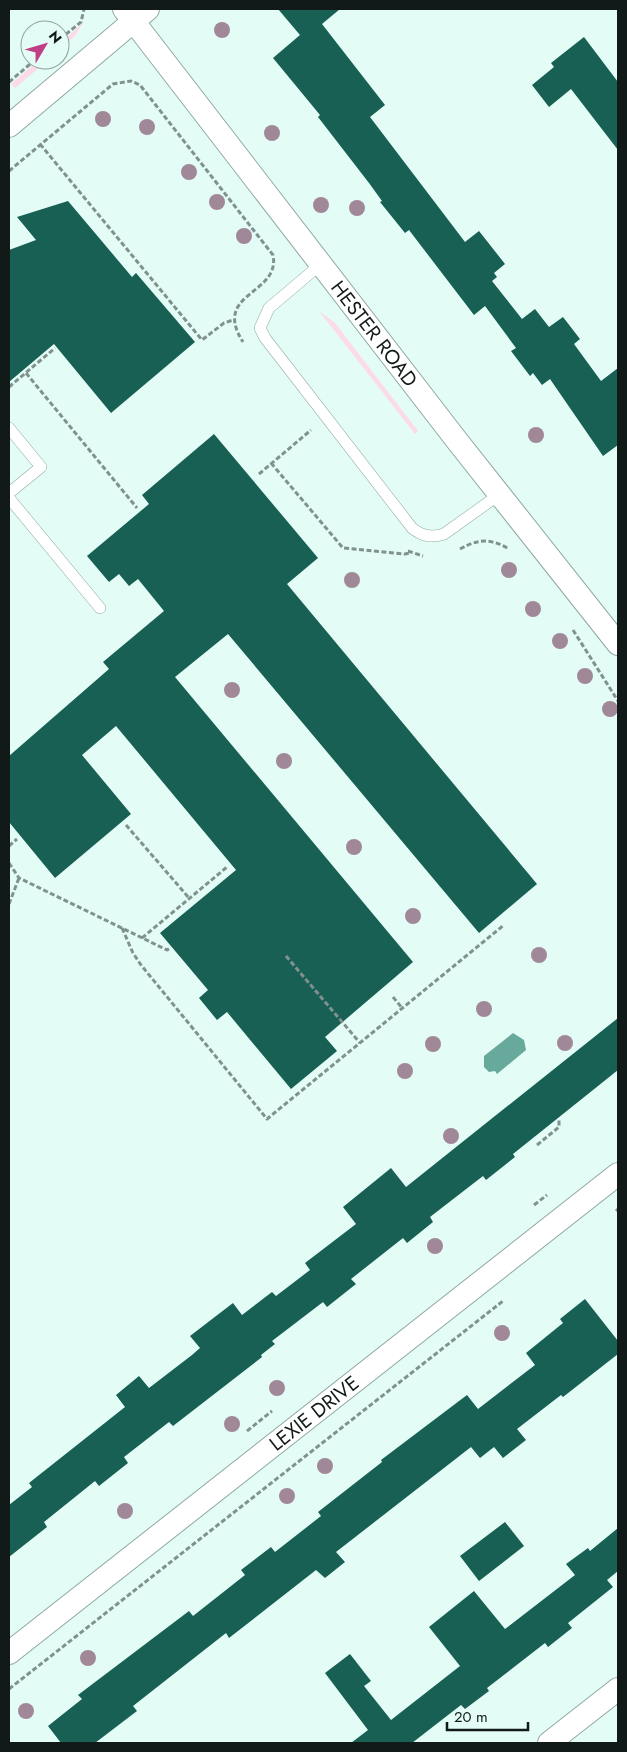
<svg xmlns="http://www.w3.org/2000/svg" width="627" height="1752" viewBox="0 0 627 1752" font-family="Jost,sans-serif">
	<style>
		.green { fill: #fcdae9 }
		.water { fill: #67a99b }
		.building { fill: #185f54 }
		.lines { fill: none; stroke-linecap: round; stroke-linejoin: round }
		.lane-casing { stroke: #90a8a2; stroke-width: 12 }
		.street-casing { stroke: #90a8a2; stroke-width: 24 }
		.path { stroke: #81928e; stroke-width: 3; stroke-dasharray: 5 2.5; stroke-linecap: butt }
		.lane { stroke: #fff; stroke-width: 11 }
		.street { stroke: #fff; stroke-width: 22 }
		.tree { fill: #a18898 }
		.labels { text-anchor: middle; dominant-baseline: central; stroke-width: 5; stroke-linejoin: round; paint-order: stroke }
		.street-label { font-size: 20px; fill: #111a18; stroke: #e3fcf6 }
	</style>
	<rect width="100%" height="100%" fill="#e3fcf6"/>
	<!-- green -->
	<path class="green" d="M83,23L75,36L60,49V43Z
		M39,60H48L15,88L11,84Z
		M319,311L335,323L418,431L415,434Z"/>
	<!-- water -->
	<path class="water" d="M513,1033L524,1040L526,1050L497,1074L495,1071L489,1072L484,1067V1056Z"/>
	<!-- building -->
	<path class="building" d="M278,9H340L322,24L385,105L370,117L465,242L479,231L505,264L494,273L497,277L492,281L522,319L535,309L549,327L563,317L580,339L574,344L601,381L618,368V445L603,456L550,379L542,385L533,373L530,376L511,351L516,348L485,306L474,315L409,230L405,233L380,202L382,201L369,183L318,117L320,115L273,58L300,35Z
		M584,37L618,82V150L571,89L549,107L532,85L554,67L551,63Z
		M68,201L132,277L136,273L195,342L111,413L54,344L9,382V250L36,240L17,217Z
		M214,434L318,558L287,584L537,884L479,933L228,634L175,677L413,962L325,1037L337,1051L291,1089L227,1012L217,1020L199,998L208,990L160,933L236,870L116,726L82,755L131,814L55,878L9,822V756L109,669L103,662L164,611L138,579L129,586L119,574L109,582L87,556L149,504L142,495Z
		M618,1018V1070L513,1154L515,1157L486,1180L483,1176L430,1217L433,1222L407,1243L403,1238L351,1279L356,1284L327,1307L323,1302L272,1341L275,1344L261,1355L262,1357L173,1426L169,1422L124,1457L128,1463L99,1486L95,1481L44,1522L47,1527L9,1557V1505L32,1487L29,1483L125,1407L116,1395L139,1376L149,1388L192,1355L200,1348L190,1336L233,1303L242,1315L272,1292L276,1296L310,1270L305,1263L356,1224L343,1207L391,1168L406,1187Z
		M585,1299L618,1341V1354L563,1397L561,1395L517,1429L526,1440L503,1458L494,1447L480,1458L471,1447L336,1552L345,1562L325,1578L316,1570L229,1638L226,1633L133,1706L137,1711L95,1743H61L48,1726L82,1699L78,1695L189,1611L193,1616L245,1575L241,1570L271,1547L275,1552L321,1516L318,1512L382,1462L381,1460L467,1395L478,1409L535,1365L526,1353L563,1323L560,1319Z
		M505,1522L524,1546L479,1581L460,1556Z
		M618,1528V1571L607,1580L613,1587L568,1623L572,1628L548,1647L545,1643L487,1688L489,1691L465,1709L461,1705L412,1743H351L368,1730L325,1673L350,1654L371,1681L364,1686L391,1720L460,1666L429,1627L474,1591L505,1629L575,1575L566,1564L588,1548L590,1551Z"/>
	<g class="lines">
		<defs>
			<path id="lane" d="M321,264L269,308L260,328L265,338L412,528C422,536 431,538 444,534L500,494
				M9,428L41,467L9,493
				M9,498L100,608"/>
			<g id="street">
				<path id="s1" d="M124,9L458,442L618,644"/>
				<path d="M9,126L148,9"/>
				<path id="s2" d="M9,1653L618,1174"/>
				<path d="M549,1743L618,1689"/>
			</g>
		</defs>
		<!-- lane casing -->
		<use href="#lane" class="lane-casing"/>
		<!-- street casing -->
		<use href="#street" class="street-casing"/>
		<!-- path -->
		<path class="path" d="M60,39L81,22L84,9
			M9,82L35,60
			M40,144L202,340L224,323L233,320
			M9,171L113,84L131,81L140,85L273,255C281,295 211,292 243,342
			M26,373L137,508
			M9,387L55,348
			M271,463L343,548L405,554L410,553
			M259,474L311,430
			M460,549C478,539 490,538 509,549
			M408,551L423,556
			M573,630L618,701
			M126,825L189,898
			M9,846L17,839
			M9,863L19,878L167,950L170,948
			M9,904L19,878
			M122,928L133,953L141,965L267,1119L504,925
			M142,938L227,867
			M286,956L360,1043
			M393,997L402,1008
			M537,1145L559,1127V1120
			M534,1205L547,1195
			M616,1211L618,1209
			M247,1431L272,1411
			M9,1689L503,1301"/>
		<!-- lane -->
		<use href="#lane" class="lane"/>
		<!-- street -->
		<use href="#street" class="street"/>
	</g>
	<!-- trees -->
	<g class="tree">
		<circle cx="222" cy="30" r="8"/>
		<circle cx="103" cy="119" r="8"/>
		<circle cx="147" cy="127" r="8"/>
		<circle cx="272" cy="133" r="8"/>
		<circle cx="189" cy="172" r="8"/>
		<circle cx="217" cy="202" r="8"/>
		<circle cx="321" cy="205" r="8"/>
		<circle cx="357" cy="208" r="8"/>
		<circle cx="244" cy="236" r="8"/>
		<circle cx="536" cy="435" r="8"/>
		<circle cx="509" cy="570" r="8"/>
		<circle cx="352" cy="580" r="8"/>
		<circle cx="533" cy="609" r="8"/>
		<circle cx="560" cy="641" r="8"/>
		<circle cx="585" cy="676" r="8"/>
		<circle cx="232" cy="690" r="8"/>
		<circle cx="610" cy="709" r="8"/>
		<circle cx="284" cy="761" r="8"/>
		<circle cx="354" cy="847" r="8"/>
		<circle cx="413" cy="916" r="8"/>
		<circle cx="539" cy="955" r="8"/>
		<circle cx="484" cy="1009" r="8"/>
		<circle cx="565" cy="1043" r="8"/>
		<circle cx="433" cy="1044" r="8"/>
		<circle cx="405" cy="1071" r="8"/>
		<circle cx="451" cy="1136" r="8"/>
		<circle cx="435" cy="1246" r="8"/>
		<circle cx="502" cy="1333" r="8"/>
		<circle cx="277" cy="1388" r="8"/>
		<circle cx="232" cy="1424" r="8"/>
		<circle cx="325" cy="1466" r="8"/>
		<circle cx="287" cy="1496" r="8"/>
		<circle cx="125" cy="1511" r="8"/>
		<circle cx="88" cy="1658" r="8"/>
		<circle cx="26" cy="1711" r="8"/>
	</g>
	<g class="labels">
		<!-- street labels -->
		<g class="street-label">
			<text stroke="none"><textPath href="#s1" startOffset="410">HESTER ROAD</textPath></text>
			<text stroke="none"><textPath href="#s2" startOffset="388">LEXIE DRIVE</textPath></text>
		</g>
	</g>
	<!-- border -->
	<rect width="627" height="1752" fill="none" stroke="#111a18" stroke-width="20"/>
	<!-- north arrow -->
	<g transform="translate(45 45) rotate(52)"><circle r="24" fill="#e3fcf6" stroke="#8fa29d"/>
	<path d="M0-4L9 19L0 12L-9 19Z" fill="#c03e85"/>
	<text y="-8" font-size="14" font-weight="bold" text-anchor="middle" fill="#111a18">N</text>
	</g>
	<!-- scale -->
	<path d="M447 1722v8h81v-8" fill="none" stroke="#111a18" stroke-width="2.5"/>
	<text x="454" y="1722" font-size="15" fill="#111a18" stroke="#e3fcf6" stroke-width="4" paint-order="stroke">20 m</text>
</svg>
